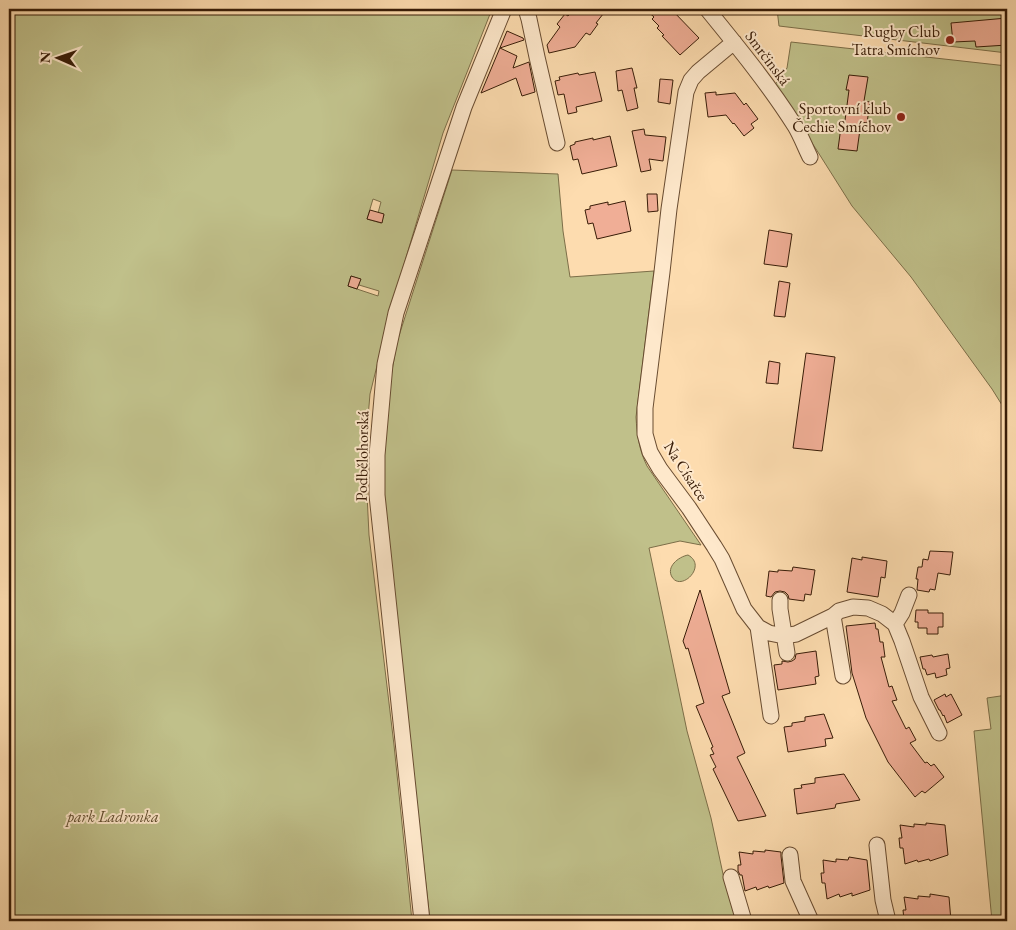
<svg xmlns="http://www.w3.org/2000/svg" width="1016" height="930" viewBox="0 0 1016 930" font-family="'EB Garamond',serif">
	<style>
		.green { fill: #c0c08a; stroke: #7c6e48; fill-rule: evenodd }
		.building { fill: #f0ae96; stroke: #381c07 }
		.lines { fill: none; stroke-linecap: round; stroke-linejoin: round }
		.minor-casing { stroke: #694c31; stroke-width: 17 }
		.minor { stroke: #fee8cb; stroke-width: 15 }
		.poi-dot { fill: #8f2418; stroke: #fee8cb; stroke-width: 2 }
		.labels { text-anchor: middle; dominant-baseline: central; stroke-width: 4; stroke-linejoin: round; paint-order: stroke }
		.poi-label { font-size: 16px; fill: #381c07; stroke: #fee8cb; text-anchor: end }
		.street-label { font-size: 16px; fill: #381c07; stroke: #fee8cb }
		.park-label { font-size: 16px; font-style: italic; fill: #614d2e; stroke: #fee8cb }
	</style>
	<rect width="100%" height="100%" fill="#fddcaf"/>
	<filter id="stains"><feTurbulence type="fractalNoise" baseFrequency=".004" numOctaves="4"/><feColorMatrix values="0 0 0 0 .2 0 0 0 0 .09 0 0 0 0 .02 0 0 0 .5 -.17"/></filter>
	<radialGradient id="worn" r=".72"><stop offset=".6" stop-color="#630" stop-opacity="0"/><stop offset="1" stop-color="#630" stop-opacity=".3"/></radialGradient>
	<!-- green -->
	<path class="green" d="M9,9H492L443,133L392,305L370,394L365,453L369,535L394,745L412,921H9ZM373,199L381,202L378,213L384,215L381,223L367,219ZM351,276L360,279L359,285L379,291L378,296L348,286Z
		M777,9H1007V53L779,26Z
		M791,42L1007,66V413L992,389L911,277L852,206L816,149L774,86L787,68Z
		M452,170L558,174L563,231L570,277L654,271L636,417C637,434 639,450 647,466L701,545L680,541L649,548L687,731L711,818L723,874L737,921H430L383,498L384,434L389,388L397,342Z
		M688,555C708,566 681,592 672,577C666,567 678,557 688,555Z
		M1007,695V921H992L974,731L991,729L987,698Z"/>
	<!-- building -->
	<path class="building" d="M574,9H607L596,23L598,24L590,35L586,33L575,47L549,53L547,45L560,27L557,24L565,14L568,16Z
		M645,9H671L699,38L680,55L662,36L664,35L657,28L659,26L652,19L654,17Z
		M1007,18V45L976,47L975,41L953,42L951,23Z
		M507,31L523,38L524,40L500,48L517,56L513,68L529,62L535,92L522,96L516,78L481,93Z
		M632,68L637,88H634L638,108L627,111L622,90L618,91L616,71Z
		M595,72L602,101L576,107L577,112L568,114L564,94L558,95L555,81L560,80L559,77L578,73L579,75Z
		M849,75L868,77L864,101L870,102L867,123L861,122L857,151L838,149L841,127L844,128L849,90H846Z
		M660,79L673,80L670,104L658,102Z
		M716,92V95L735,93L744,105L746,103L758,119L751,124L754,128L744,136L734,123L733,124L726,115L708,117L705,93Z
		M644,129L645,135L666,137L663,161L649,159L651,170L641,172L632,131Z
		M610,136L617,166L582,174L578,159L573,160L570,146L575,144V142L593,138V140Z
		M647,194H657L658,211L648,212Z
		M625,201L631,231L597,239L593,223L588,224L585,210L590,209V206L608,202V205Z
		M370,210L384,214L382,223L367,219Z
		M769,230L792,234L787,267L764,264Z
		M351,276L361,279L357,289L348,286Z
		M779,281L790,283L785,317L774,316Z
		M806,353L835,357L822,451L793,448Z
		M769,361L780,363L778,384L766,383Z
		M930,551L953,552L950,575L938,573L935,590L930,589L929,592L917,590L918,579H916L918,567H922L923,559L928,560Z
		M862,557L887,561L885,578L881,577L878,597L847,592L852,558L862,560Z
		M793,567L815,570L811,595L805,594L804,601L789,599L788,595L785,592L780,591L775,592L771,597L766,596L769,571L778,572V570L792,571Z
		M700,590L730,693L722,696L745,753L737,757L766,816L738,821L713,769L716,767L710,755L714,754L711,748L713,747L696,706L704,703L688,648L686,649L683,641Z
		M916,610H928V613H943V627H938V634H927V628H918V622H915Z
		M875,623L876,629H878L880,642H883L885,657H881L889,687L892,686L897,700L892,701L906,729L909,727L916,740L910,743L925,763L927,762L931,766L934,764L944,777L925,793L922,791L915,797L888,762L866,718L852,673L846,626Z
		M816,651L819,676L815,677L816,684L778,690L774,665L782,664V661L788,662L792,661L795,659L796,654Z
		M948,654L950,668L946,669L947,675L936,678L935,673L927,675L925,669H923L920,657L932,655L933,657Z
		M945,694L946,697L951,694L962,715L947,723L944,715L943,716L940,710H939L934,700Z
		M824,714L833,738L825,739L826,746L788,752L784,727L792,726V723L805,721V717Z
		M844,774L860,800L836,804L835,808L797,814L794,789L802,788L801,785L815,783V778Z
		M926,823L945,825L948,855L930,861L929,859L918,862L917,860L905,864L903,848H900L899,838H902L900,825L914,827V824L926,825Z
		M765,850L781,852V856L784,883L769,888L768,886L757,890L756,887L745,891L742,875H740L738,871V865H741L739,852L753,854V851L765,852Z
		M849,857L867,860L870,890L852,896V893L840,897L839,894L827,899L825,883H822L821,873H824L823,860L836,862V859L848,860Z
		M930,894L949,897L951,921H907V920H904L903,910H906L904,897L918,899V896L930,897Z"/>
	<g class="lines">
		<defs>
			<path id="minor" d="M526,9L529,19L537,57L557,143
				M707,9C738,47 769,85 795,126C801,136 805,147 810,157
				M734,42L698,72L691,80L686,92L669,209L662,272L645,408V434L650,452L660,469L689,508L714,546L722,559L744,609L758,627L769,633L784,636L796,634L833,616L839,611L853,607L868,608L882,614L895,624L902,641L921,697L939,733
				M780,600V609L787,653
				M833,616L843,676
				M895,624L902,613L909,595
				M758,627L771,716
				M877,845L883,900L888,921
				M790,855L793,881L811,921
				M731,877L744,921
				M422,921L377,495V455L385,364L396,313L464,107L504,9"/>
		</defs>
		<!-- minor casing -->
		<use href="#minor" class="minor-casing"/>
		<!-- minor -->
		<use href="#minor" class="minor"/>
	</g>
	<!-- markers -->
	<g class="poi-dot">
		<circle cx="950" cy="40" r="5"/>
		<circle cx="901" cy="117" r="5"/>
	</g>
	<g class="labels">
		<!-- poi labels -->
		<g class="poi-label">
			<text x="940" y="31">Rugby Club<tspan x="940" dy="18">Tatra Smíchov</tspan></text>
			<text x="891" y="108">Sportovní klub<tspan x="891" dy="18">Čechie Smíchov</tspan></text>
		</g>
		<!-- street labels -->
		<g class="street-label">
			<text transform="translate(768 58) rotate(53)">Smrčinská</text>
			<text transform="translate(362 456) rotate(-89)">Podbělohorská</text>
			<text transform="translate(686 471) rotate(57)">Na Císařce</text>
		</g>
		<!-- park labels -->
		<g class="park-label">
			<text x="113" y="816">park Ladronka</text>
		</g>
	</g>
	<!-- margin -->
	<rect width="1016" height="930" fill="none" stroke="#fddcaf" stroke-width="30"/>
	<rect x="10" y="10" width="996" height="910" fill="none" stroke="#381c07" stroke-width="2.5"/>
	<rect x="15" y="15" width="986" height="900" fill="none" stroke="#381c07"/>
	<!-- north arrow -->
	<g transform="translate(58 58) rotate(272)" stroke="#fee8cb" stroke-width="4" paint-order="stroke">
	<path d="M0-4L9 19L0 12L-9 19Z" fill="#381c07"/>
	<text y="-8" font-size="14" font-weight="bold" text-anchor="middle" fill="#381c07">N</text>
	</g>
	<rect width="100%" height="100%" filter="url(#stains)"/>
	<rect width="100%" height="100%" fill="url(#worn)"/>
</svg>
